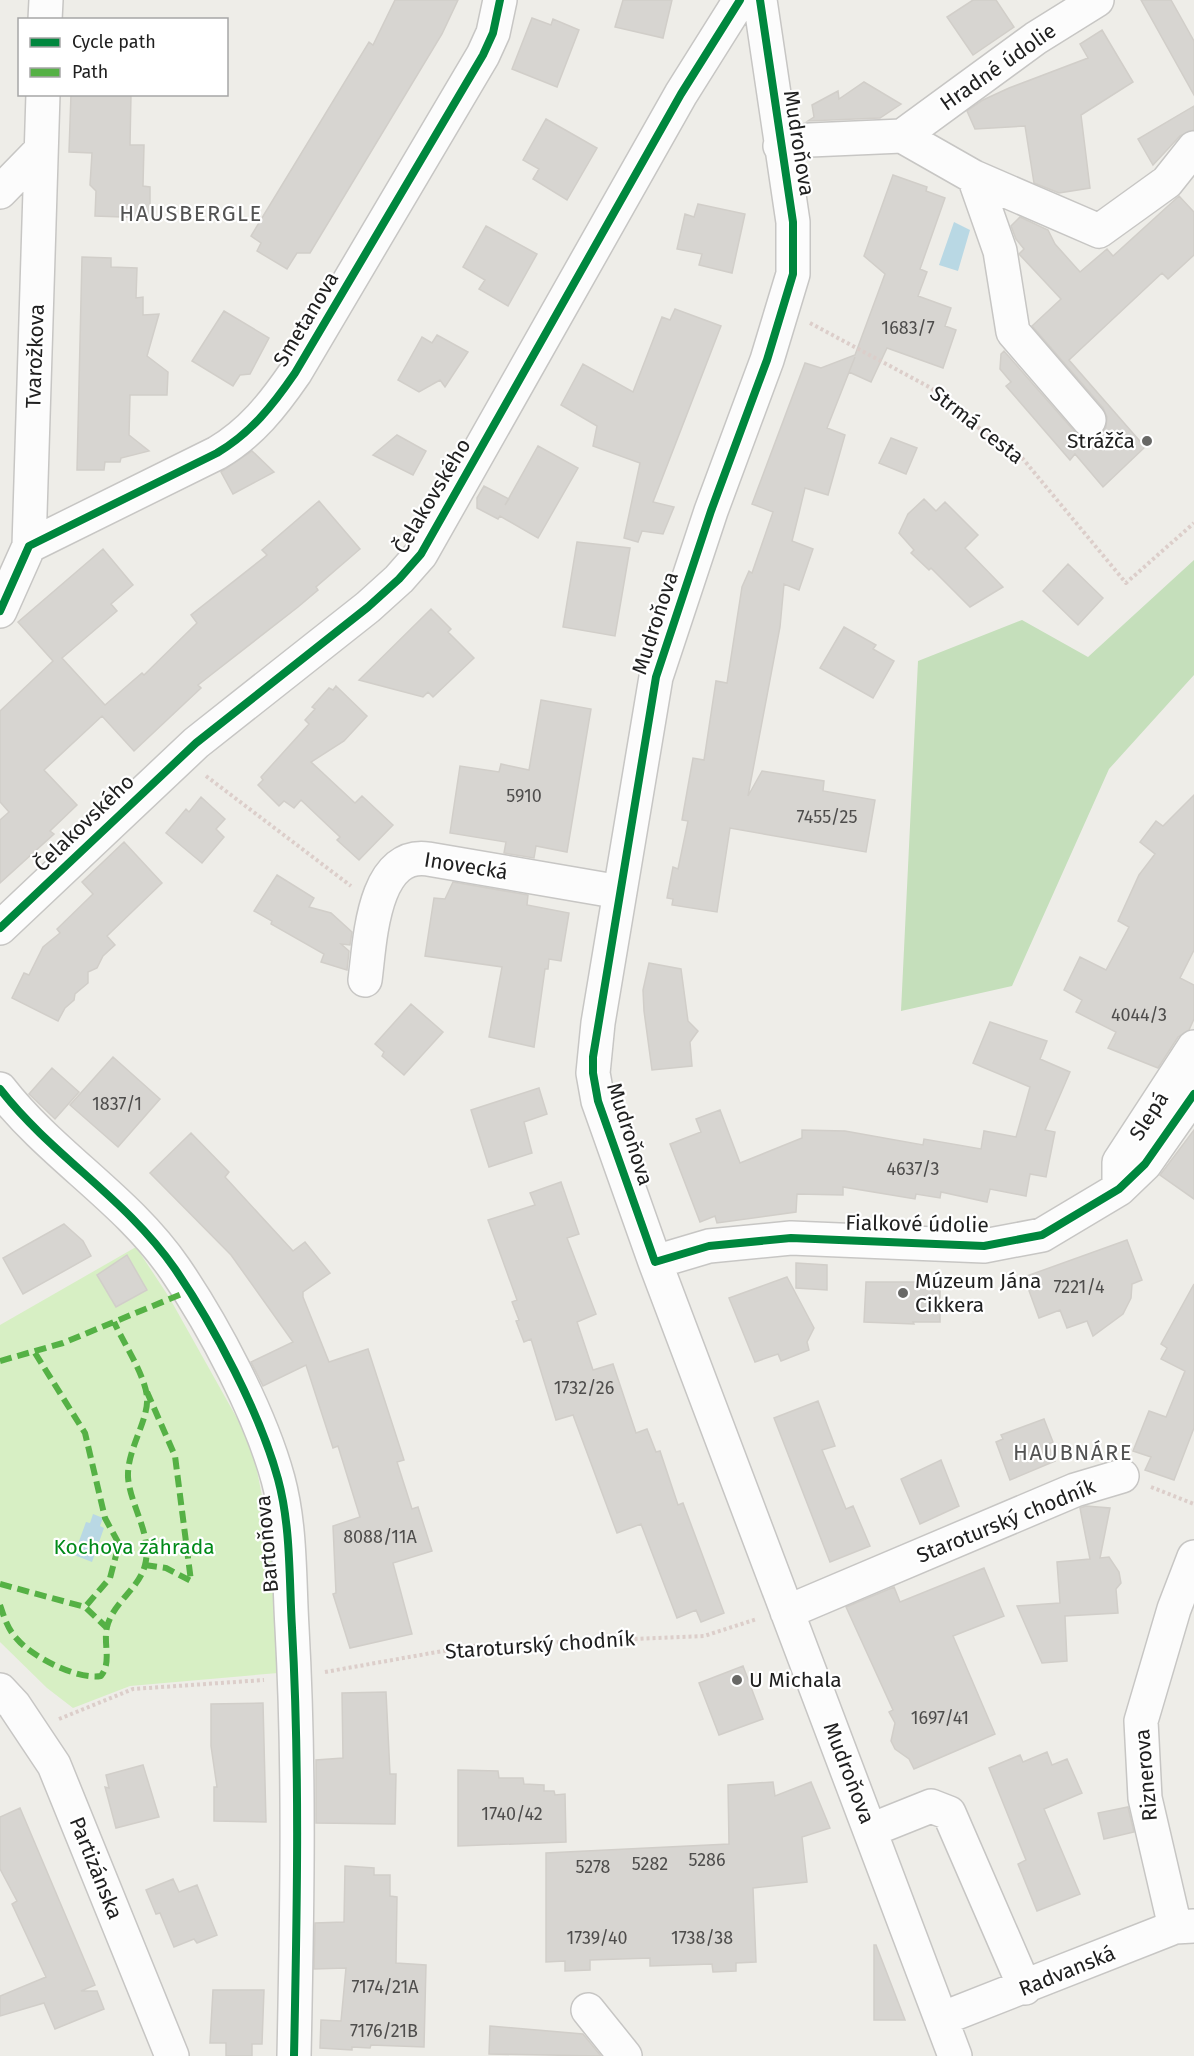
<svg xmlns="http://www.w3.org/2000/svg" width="1194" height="2056" viewBox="0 0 1194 2056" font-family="'Fira Sans',sans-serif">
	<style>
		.grass { fill: #d7efc4 }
		.forest { fill: #c5dfbb }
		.water { fill: #b9d8e4 }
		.building { fill: #d7d5d1; stroke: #d1cec9; stroke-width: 1.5 }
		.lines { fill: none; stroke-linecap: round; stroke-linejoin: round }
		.minor-casing { stroke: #c7c6c4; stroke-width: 36 }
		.path { stroke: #dcceca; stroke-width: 4; stroke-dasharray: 3 3; stroke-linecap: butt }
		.minor { stroke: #fcfcfc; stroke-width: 33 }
		.quiet { stroke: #55b145; stroke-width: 6; stroke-dasharray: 12 6; stroke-linecap: butt }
		.cycleway-casing { stroke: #fff; stroke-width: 11 }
		.cycleway { stroke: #00873e; stroke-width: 8 }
		.poi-dot { fill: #686866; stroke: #fff; stroke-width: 2 }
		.labels { text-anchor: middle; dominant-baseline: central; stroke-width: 4.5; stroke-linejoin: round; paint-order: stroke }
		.number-label { font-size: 18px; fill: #4e4d4c }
		.street-label { font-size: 21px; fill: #202020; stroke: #fff }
		.poi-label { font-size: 21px; fill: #202020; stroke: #fff; text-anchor: start }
		.park-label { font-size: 21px; fill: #018a18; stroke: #fff }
		.neighbourhood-label { font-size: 22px; letter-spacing: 1.5px; fill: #535353; stroke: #fff }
	</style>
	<rect width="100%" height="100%" fill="#eeede8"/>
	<!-- grass -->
	<path class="grass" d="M136,1247L169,1297L252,1445L270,1537L278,1673L130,1686L73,1708L47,1688L0,1642V1325Z"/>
	<!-- forest -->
	<path class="forest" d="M1194,560V675L1109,769L1012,986L901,1011L918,661L1022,620L1088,657Z"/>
	<!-- water -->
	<path class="water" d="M954,222L970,230L958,271L939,265Z
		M93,1514L103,1518L100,1526L104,1528L92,1562L74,1555L86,1522L90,1523Z"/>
	<!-- building -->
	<path class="building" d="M395,0H458L442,34L310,253H297L287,269L257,251L261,243L251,236L369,42L373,45Z
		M623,0H672L663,38L615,27Z
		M973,0H996L1014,27L973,55L947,17Z
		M1141,0H1171L1194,41V95Z
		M532,18L551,25L553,19L579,30L557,87L512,69Z
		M1102,30L1133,82L1081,115L1090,188L1059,193L1034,183L1025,126L975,129L967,111L983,100L1009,88L1088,58L1080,44Z
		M864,82L901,104L880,118L808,121L814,117L812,105L838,91L839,99Z
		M71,94H131L130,145H144L143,186L150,187V218L95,216L96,191L90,185L92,153L69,152Z
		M1194,106V130L1180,136L1153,165L1138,139Z
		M546,119L597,148L567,200L533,179L539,169L523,160Z
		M893,175L927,187L926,191L945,198L920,269L927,272L918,296L951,308L945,326L956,330L943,368L887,348L871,382L849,372L855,357L827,428L845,435L828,495L805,488L799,513L792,541L813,549L799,590L784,584L780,627L748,796L762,771L824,781L823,791L875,800L866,852L730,828L717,912L672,905L673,899L667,898L673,867L678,869L688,821L682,820L693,758L704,760L716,681L727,683L742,587L749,571L752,573L773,512L752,504L805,363L821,368L855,355L885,274L864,256Z
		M1179,196L1194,212V255L1168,279L1162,273L1069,360L1145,447L1103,487L1075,454L1070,460L1006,386L1011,382L1000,369L1001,354L1004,351L1075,432L1082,437L1093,438L1101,435L1106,427L1107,417L1103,408L1032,326L1061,299L1019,254L1024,249L1016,239L1011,226L1020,217L1048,230L1055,244L1080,272L1107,249L1113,256Z
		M698,204L745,214L732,273L699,265L702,254L677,249L685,214L694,217Z
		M486,226L537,254L508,306L479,289L485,280L463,267Z
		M82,257L111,258V267L137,268L136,298L143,297V315L159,314L147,356L168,372L167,395H130L129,435L149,451L121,458L120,462H105L104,470H77Z
		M675,309L721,326L653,502L674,507L663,534L642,531L638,542L624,538L640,463L593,446L597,426L561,405L583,364L633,392L662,317L670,320Z
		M224,311L269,338L250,374L240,375L233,386L192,361Z
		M437,335L468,352L445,387L440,380L419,392L398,380L422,337L432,343Z
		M397,435L426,451L413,475L373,455Z
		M891,438L917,448L906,474L879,463Z
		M538,446L578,468L538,538L500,516L498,519L477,508V498L484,486L509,499L505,505Z
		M252,451L274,472L233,494L221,472Z
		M924,499L936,511L945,502L978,535L965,548L1003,587L970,607L931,568L929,570L911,553L914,550L899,533L908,514Z
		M319,501L360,549L316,587L318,590L298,607L198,685L201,688L134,751L102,716L44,770L77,805L50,831L54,834L0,883V820L9,812L0,802V711L53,661L18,622L103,549L133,585L111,604L117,611L62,658L105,705L142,673L144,675L197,623L191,615L267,555L262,550Z
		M577,542L630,548L615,636L563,627Z
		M1068,564L1103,598L1078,625L1043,591Z
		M431,609L451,629L448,632L474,658L433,697L428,692L423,697L359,680Z
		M844,627L876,645L873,649L894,661L873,698L820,668Z
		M336,686L367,716L344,741L311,762L355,803L362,796L393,825L359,860L337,840L340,837L301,800L294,808L284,801L279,806L258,785L263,780L261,777L309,724L305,720L315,709L312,707L329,688L333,690Z
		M541,700L591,709L567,852L536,846L534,858L504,853L506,842L450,833L460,766L499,772L501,764L529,770Z
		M1194,795V950L1180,978L1194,985V1019L1189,1030L1178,1037L1158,1068L1108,1048L1116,1032L1076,1012L1082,1000L1064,990L1080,957L1106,970L1129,927L1118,921L1139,875L1155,854L1140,842L1156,821L1163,826Z
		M201,797L225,819L216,829L224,837L202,863L166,833L186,809L189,812Z
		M124,842L162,883L107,936L115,945L103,956L97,968L88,972V983L75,994L74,1000L65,1008L58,1021L12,998L24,973L29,975L43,947L60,933L57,929L93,894L82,882Z
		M277,875L314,898L309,907L331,913L352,932L350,945L341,944L349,951L347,970L321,962L324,954L271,924L272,921L254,911Z
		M453,882L528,895L527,905L569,913L561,961L549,959L548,969H545L534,1047L489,1037L502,967L425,956L434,898L445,899Z
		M649,963L681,969L688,1021L698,1031L690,1042L692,1066L652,1070L644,1011L643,990Z
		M411,1004L443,1032L404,1075L382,1056L384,1052L375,1044Z
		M990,1022L1047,1041L1040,1059L1070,1072L1045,1130L1055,1132L1046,1177L1030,1174L1026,1196L990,1189L987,1202L941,1192L940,1198L916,1194L915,1199L843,1187V1195L797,1194L796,1212L717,1223L715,1216L700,1222L670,1144L701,1132L696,1119L720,1110L740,1163L802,1138V1130L845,1131L923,1145L924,1139L981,1149L984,1131L1016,1137L1030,1087L973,1063Z
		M113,1057L160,1099L118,1147L70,1105Z
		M52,1068L79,1092L55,1119L29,1094Z
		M539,1088L547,1114L524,1122L532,1153L489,1167L471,1110Z
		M1194,1130V1199L1160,1175Z
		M191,1133L229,1172L225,1177L293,1251L305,1242L330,1273L303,1292V1297L329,1362L368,1349L404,1460L397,1462L412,1509L418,1507L432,1551L393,1563L412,1634L350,1648L333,1594L336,1593L333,1526L360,1517L338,1446L333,1448L306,1365L263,1386L251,1362L293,1342L231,1255L150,1173Z
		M561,1182L579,1234L567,1238L596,1314L577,1322L593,1370L613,1364L636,1433L647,1429L656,1452L660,1451L678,1505L683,1503L724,1613L701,1622L696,1610L677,1618L641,1524L617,1533L573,1415L556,1420L531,1339L524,1342L516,1321L519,1320L512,1302L517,1300L488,1220L535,1205L530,1193Z
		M64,1224L83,1241L91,1256L23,1294L3,1258Z
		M1127,1240L1142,1280L1132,1284L1131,1298L1123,1314L1093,1336L1087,1321L1067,1328L1060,1310L1039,1318L1024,1277Z
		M127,1255L147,1290L116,1307L97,1275Z
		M796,1263L827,1265V1290L796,1288Z
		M787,1277L814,1328L807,1342L809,1350L781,1361L778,1354L755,1362L729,1298Z
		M866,1282H940V1322H913L914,1324L864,1322Z
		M1194,1284V1428L1174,1480L1145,1470L1151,1457L1133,1451L1149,1411L1166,1417L1185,1371L1161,1359L1167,1348L1161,1344Z
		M818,1401L835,1446L822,1450L846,1509L853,1506L870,1546L830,1562L774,1418Z
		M1044,1419L1053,1442L1048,1444L1055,1461L1010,1480L996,1442L1003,1439L1001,1435Z
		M941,1460L959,1506L920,1524L901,1479Z
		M1086,1506L1110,1508L1100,1558L1109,1557L1119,1572L1121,1583L1116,1589L1118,1613L1065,1616L1067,1661L1042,1663L1017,1606L1060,1603L1057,1562L1090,1559L1080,1508Z
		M984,1568L1004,1616L953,1636L995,1734L914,1769L909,1759L895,1749L891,1741L895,1723L889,1712L893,1710L846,1607L894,1587L900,1602Z
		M743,1666L763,1719L719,1735L699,1683Z
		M386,1692L390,1774H396L395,1824L316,1823V1760L343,1758L342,1693Z
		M263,1703L266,1822L214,1821V1787H217L211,1746V1704Z
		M1047,1752L1052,1765L1067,1759L1082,1793L1044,1809L1080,1894L1037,1911L1018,1864L1026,1860L989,1768L1020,1755L1023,1762Z
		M143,1765L159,1817L116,1828L105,1787L109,1788L106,1775Z
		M458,1770L498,1771L499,1778H523L524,1784L544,1785V1791H554L555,1795L565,1794L566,1842L458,1846Z
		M773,1782L775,1796L811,1782L830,1828L802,1837L807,1882L753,1888L756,1962L736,1963V1971L713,1972L712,1964L650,1966V1958L590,1960V1970L565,1971V1961L546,1962V1853L729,1844L728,1785Z
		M1128,1807L1134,1832L1104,1839L1098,1813Z
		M20,1808L95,1985L81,1991H97L104,2009L55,2029L44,2003L0,2016V1996L46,1977L12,1904L17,1901L0,1869V1817Z
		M345,1866L374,1868V1875H390V1896L397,1897L396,1963L426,1965L424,2047L371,2045L370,2048L352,2047V2050L320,2048L321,2020L341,2021L346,1968L314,1969L315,1923L344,1922Z
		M173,1879L179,1892L197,1885L217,1935L197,1943L194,1939L174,1947L160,1913L156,1914L146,1890Z
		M874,1945H876L905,2020H874Z
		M213,1990H264L262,2044H252V2056H226V2043H210Z
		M490,2026L583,2034L601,2056L489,2054Z"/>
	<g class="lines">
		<defs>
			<path id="minor" d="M760,0L793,222V274L767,360L711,511L656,677L598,1023L593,1073L598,1101L655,1262L955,2056
				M45,20L46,0
				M902,136L1036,38L1097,0
				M780,146L810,140L902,136L974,177L1099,231L1167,182L1194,148
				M974,177L1000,251L1013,332L1089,420
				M0,192L41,150
				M29,546L217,453C251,433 273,405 295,373L483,55L493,33L500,0
				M0,611L29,546L43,94
				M0,928L196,743L368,607L399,579L421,554L681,94L740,0
				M365,980C370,944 372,851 428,859L620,892
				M0,1089C52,1156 127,1199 175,1269C214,1326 260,1413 278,1479C291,1527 289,1579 292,1628C300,1771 297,1913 294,2056
				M1119,1189V1162L1194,1047
				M655,1262L709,1246L791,1238L984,1246L1042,1235L1119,1189L1145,1164L1194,1094
				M787,1612L1075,1490L1122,1476
				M0,1690L14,1705L54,1765L172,2056
				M871,1830L931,1806L949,1813L1025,1988
				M1175,1927L1145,1798L1141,1721L1174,1609L1194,1557
				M588,2010L625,2056
				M941,2019L1175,1927L1194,1926"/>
		</defs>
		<!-- minor casing -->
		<use href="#minor" class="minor-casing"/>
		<!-- path -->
		<path class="path" d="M810,323L931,388L979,428L1023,459L1126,583L1194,523
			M206,776L351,886
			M1151,1487L1194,1504
			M325,1672L471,1646L704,1636L757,1619
			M59,1719L133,1689L264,1680"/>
		<!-- minor -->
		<use href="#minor" class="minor"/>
		<!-- quiet -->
		<path class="quiet" d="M35,1353L85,1433L105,1518L119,1544L110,1578L85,1607
			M0,1361L63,1343L189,1291
			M145,1565L166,1568L191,1581L175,1456L147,1392
			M0,1584L85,1607L107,1628
			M0,1605C4,1617 8,1630 17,1639C32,1657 78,1680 101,1676C112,1662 103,1644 107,1627C113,1602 139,1589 145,1565C153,1535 130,1506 128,1477C127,1449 149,1420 147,1397C145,1375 123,1342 114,1322"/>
		<defs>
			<path id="cycleway" d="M760,0L793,222V274L767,360L711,511L656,677L593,1057V1073L598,1101L655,1262L709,1246L791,1238L984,1246L1042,1235L1119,1189L1145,1164L1194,1094
				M0,611L29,546L217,453C251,433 273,405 295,373L483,55L493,33L500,0
				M0,928L196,743L368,607L399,579L421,554L681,94L740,0
				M0,1089C52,1156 127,1199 175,1269C214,1326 260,1413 278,1479C291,1527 289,1579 292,1628C300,1771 297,1913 294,2056"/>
		</defs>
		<!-- cycleway casing -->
		<use href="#cycleway" class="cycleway-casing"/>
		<!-- cycleway -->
		<use href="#cycleway" class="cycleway"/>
	</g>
	<!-- markers -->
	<g class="poi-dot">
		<circle cx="1147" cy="441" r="6"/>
		<circle cx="903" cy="1293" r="6"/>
		<circle cx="737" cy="1680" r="6"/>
	</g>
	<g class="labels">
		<!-- number labels -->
		<g class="number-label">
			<text x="908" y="328">1683/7</text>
			<text x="524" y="796">5910</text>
			<text x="827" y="817">7455/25</text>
			<text x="1139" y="1015">4044/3</text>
			<text x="117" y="1104">1837/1</text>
			<text x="913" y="1169">4637/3</text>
			<text x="1079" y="1287">7221/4</text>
			<text x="584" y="1388">1732/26</text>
			<text x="380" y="1537">8088/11A</text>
			<text x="940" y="1718">1697/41</text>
			<text x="512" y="1814">1740/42</text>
			<text x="707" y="1860">5286</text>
			<text x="650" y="1864">5282</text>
			<text x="593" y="1867">5278</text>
			<text x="597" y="1938">1739/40</text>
			<text x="702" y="1938">1738/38</text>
			<text x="385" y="1987">7174/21A</text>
			<text x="384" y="2031">7176/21B</text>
		</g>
		<!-- street labels -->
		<g class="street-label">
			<text transform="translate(998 67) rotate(-35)">Hradné údolie</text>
			<text transform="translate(799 143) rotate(81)">Mudroňova</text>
			<text transform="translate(306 319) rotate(-59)">Smetanova</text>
			<text transform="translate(35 356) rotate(-88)">Tvarožkova</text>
			<text transform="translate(977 425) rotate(38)">Strmá cesta</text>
			<text transform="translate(432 496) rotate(-59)">Čelakovského</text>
			<text transform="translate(655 623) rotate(-72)">Mudroňova</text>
			<text transform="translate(84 823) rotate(-44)">Čelakovského</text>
			<text transform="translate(466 866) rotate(9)">Inovecká</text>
			<text transform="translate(1149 1116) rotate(-57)">Slepá</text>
			<text transform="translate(630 1134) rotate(72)">Mudroňova</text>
			<text transform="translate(917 1224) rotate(1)">Fialkové údolie</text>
			<text transform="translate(1006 1521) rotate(-22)">Staroturský chodník</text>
			<text transform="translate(267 1544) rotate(-95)">Bartoňova</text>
			<text transform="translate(540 1645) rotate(-4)">Staroturský chodník</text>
			<text transform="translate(849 1773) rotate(69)">Mudroňova</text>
			<text transform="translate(1146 1775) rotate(-95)">Riznerova</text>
			<text transform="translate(96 1868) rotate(68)">Partizánska</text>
			<text transform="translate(1067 1971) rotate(-22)">Radvanská</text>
		</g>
		<!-- poi labels -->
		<g class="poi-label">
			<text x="1135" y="441" text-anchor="end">Strážča</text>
			<text x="915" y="1281">Múzeum Jána<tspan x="915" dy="24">Cikkera</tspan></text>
			<text x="749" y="1680">U Michala</text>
		</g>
		<!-- park labels -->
		<g class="park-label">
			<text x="134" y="1547">Kochova záhrada</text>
		</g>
		<!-- neighbourhood labels -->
		<g class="neighbourhood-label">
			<text x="191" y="213">HAUSBERGLE</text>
			<text x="1073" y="1452">HAUBNÁRE</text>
		</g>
	</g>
	<!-- legend -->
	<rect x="18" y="18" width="210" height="78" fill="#ffffff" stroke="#a6a6a6" stroke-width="1.5"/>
	<rect x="30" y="38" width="30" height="9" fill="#00873e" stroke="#a6a6a6" stroke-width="1.5"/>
	<text x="72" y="48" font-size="18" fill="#202020">Cycle path</text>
	<rect x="30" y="68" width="30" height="9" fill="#55b145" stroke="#a6a6a6" stroke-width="1.5"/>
	<text x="72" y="78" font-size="18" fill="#202020">Path</text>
</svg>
